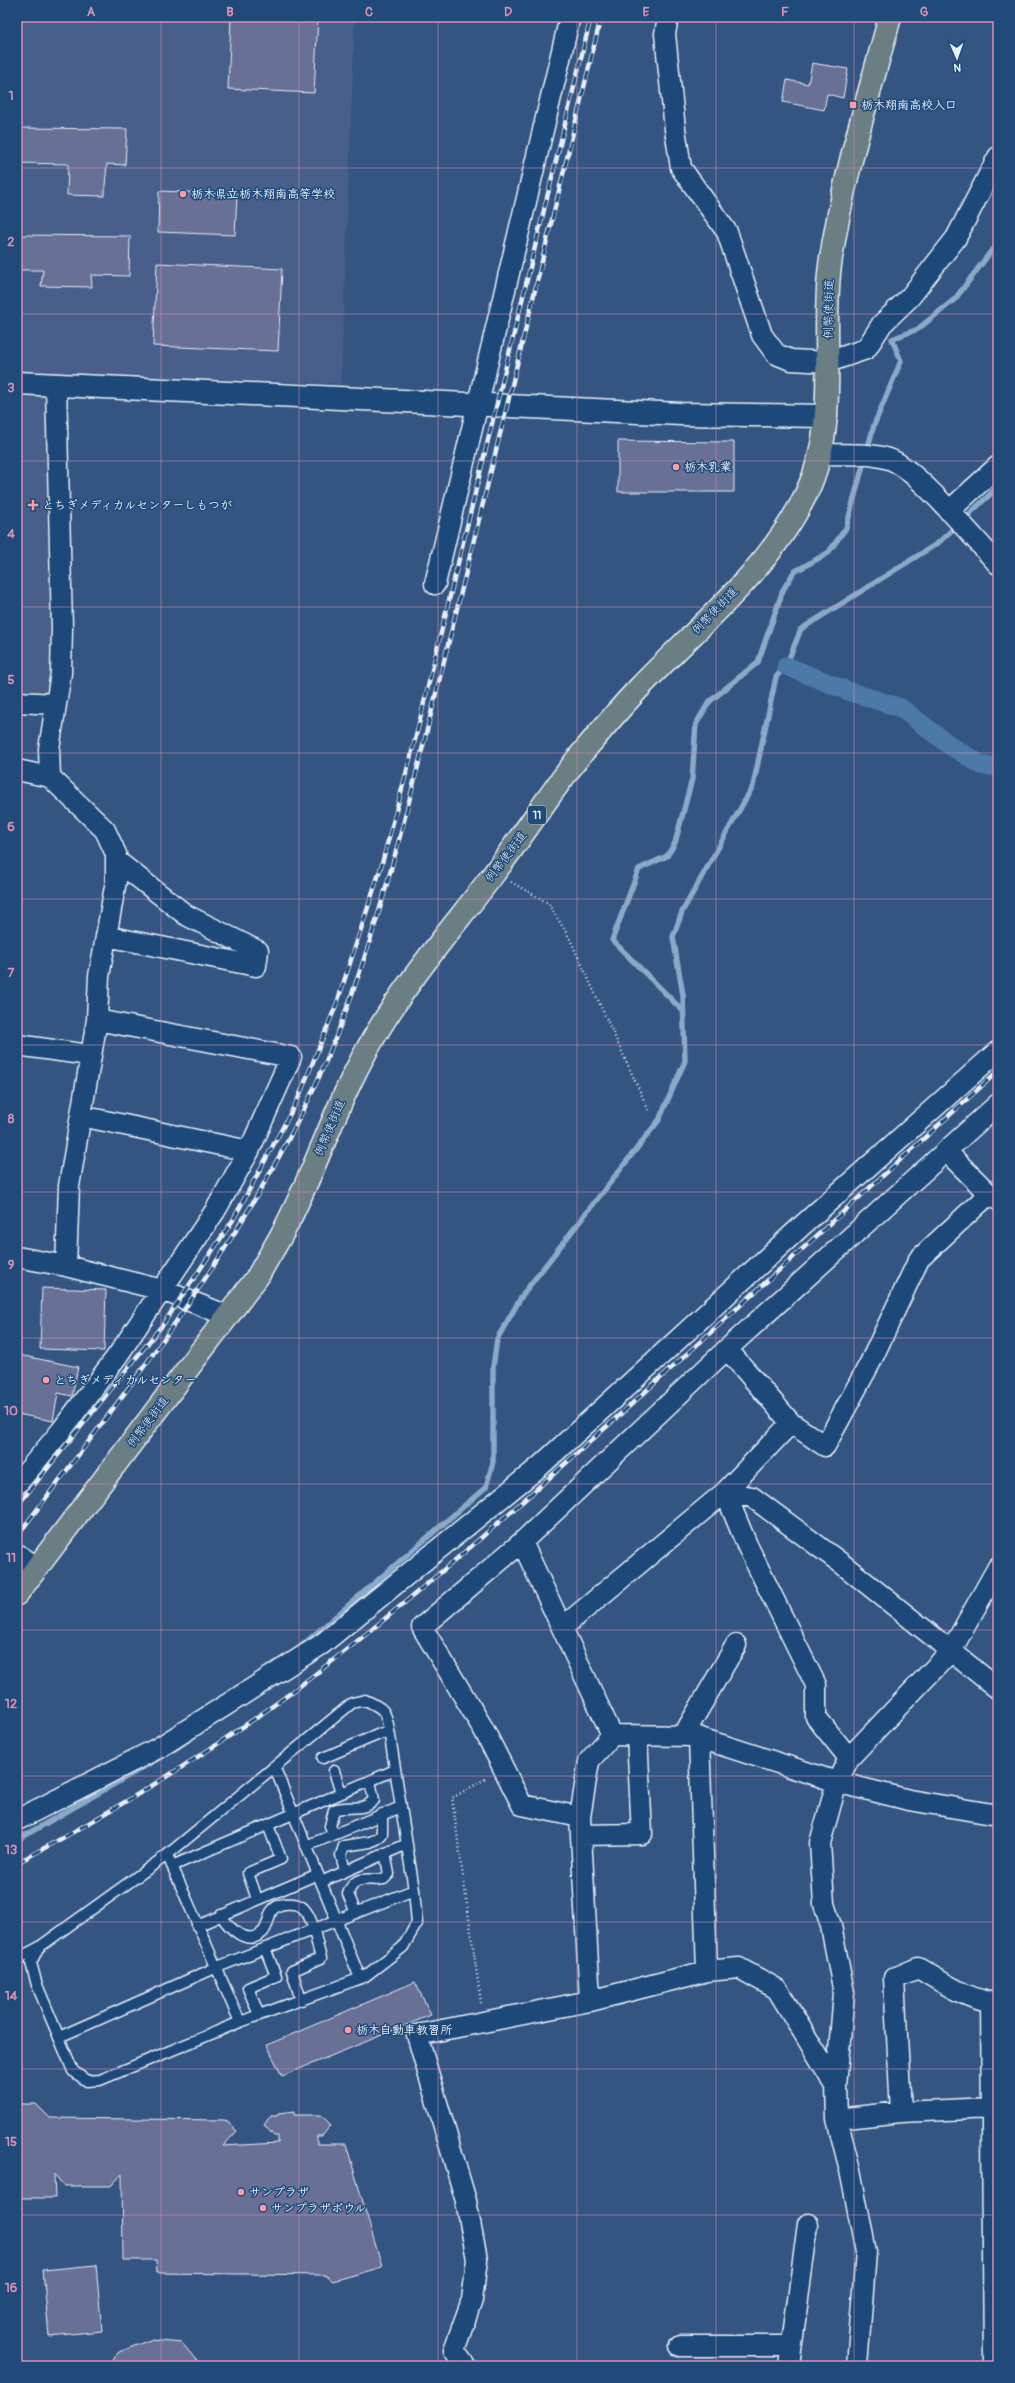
<svg xmlns="http://www.w3.org/2000/svg" width="1015" height="2383" viewBox="0 0 1015 2383" font-family="Pangolin,'Klee One',sans-serif">
	<style>
		.built { fill: #475f8a }
		.lines { fill: none; stroke-linecap: round; stroke-linejoin: round }
		.stream { stroke: #8aaac8; stroke-width: 5.5 }
		.canal { stroke: #4b7aa8; stroke-width: 19 }
		.building { fill: #687096; stroke: #e8f1f8 }
		.lane-casing { stroke: #e8f1f8; stroke-width: 13 }
		.street-casing { stroke: #e8f1f8; stroke-width: 23 }
		.secondary-casing { stroke: #e8f1f8; stroke-width: 25 }
		.primary-casing { stroke: #e8f1f8; stroke-width: 25 }
		.path { stroke: #e8f1f8; stroke-width: 2.5; stroke-dasharray: 1 3; stroke-linecap: butt }
		.lane { stroke: #1f4a7a; stroke-width: 10 }
		.street { stroke: #1f4a7a; stroke-width: 20 }
		.secondary { stroke: #1f4a7a; stroke-width: 22 }
		.primary { stroke: #6b7e84; stroke-width: 22 }
		.rail-casing { stroke: #e8f1f8; stroke-width: 4.5 }
		.rail { stroke: #1f4a7a; stroke-width: 3; stroke-dasharray: 9; stroke-linecap: butt }
		.grid { fill: none; stroke: #d78fb1; stroke-width: 1; stroke-opacity: 0.55 }
		.poi-dot { fill: #ff9aa2; stroke: #1f4a7a; stroke-width: 1.5 }
		.labels { text-anchor: middle; dominant-baseline: central; stroke-width: 3; stroke-linejoin: round; paint-order: stroke }
		.shield { fill: #1f4a7a; stroke: #acbfd2; stroke-width: 1 }
		.shield-label { font-size: 11px; font-weight: bold; fill: #e8f1f8 }
		.poi-label { font-size: 12px; font-weight: bold; fill: #e8f1f8; stroke: #1f4a7a; text-anchor: start }
		.street-label { font-size: 12px; fill: #e8f1f8; stroke: #1f4a7a }
		.neatline { fill: none; stroke: #d78fb1; stroke-width: 1.5 }
		.grid-label { font-size: 13px; text-anchor: middle; font-weight: bold; fill: #d78fb1 }
	</style>
	<rect width="100%" height="100%" fill="#345482"/>
	<filter id="ink" filterUnits="userSpaceOnUse"><feTurbulence type="fractalNoise" baseFrequency=".025" numOctaves="2"/><feDisplacementMap in="SourceGraphic" scale="8" xChannelSelector="R" yChannelSelector="G"/><feConvolveMatrix kernelMatrix="1 2 1 2 8 2 1 2 1" color-interpolation-filters="sRGB"/></filter>
	<g filter="url(#ink)">
		<!-- built -->
		<path class="built" d="M17,17H355L341,384L17,372Z
			M17,393L45,394L53,617V658L50,696L17,695Z"/>
		<g class="lines">
			<!-- stream -->
			<path class="stream" d="M683,1011L612,940L639,869L667,856L675,843L692,779L696,724L709,702L758,662L783,590L794,572L828,553L846,528L874,425L901,361L892,339L918,329L955,299L992,250L998,249
				M299,1648L486,1487L493,1462V1367L497,1339L523,1294L659,1120L685,1061L683,995L673,937L682,912L753,786L776,677L786,666L801,629L938,543L998,487
				M175,1749L204,1729
				M17,1840L161,1757"/>
			<!-- canal -->
			<path class="canal" d="M786,666L848,691L901,708L948,744L983,766H998"/>
		</g>
		<!-- building -->
		<path class="building" d="M231,17H318L314,93L228,89Z
			M812,63L848,69L843,98L827,94L824,110L783,102L787,80L808,84Z
			M17,128L127,129L125,165L107,164L104,196L67,195L68,164L17,163Z
			M159,191L237,194L235,235L158,232Z
			M17,235L130,236L129,276L91,275L92,287L41,286L43,270H17Z
			M157,263L282,269L278,351L153,346Z
			M618,441L734,442V492H618Z
			M42,1288L106,1290L104,1351L40,1349Z
			M19,1355L78,1367L72,1396L58,1393L53,1421L17,1414Z
			M415,1982L431,2015L282,2076L267,2045Z
			M17,2104H36L50,2118L225,2120L237,2131L223,2146L278,2143V2136H274L264,2125L271,2115H278L279,2113L294,2111V2115H321L331,2125L322,2136H317V2144H346L382,2267L333,2281L325,2275L157,2273L156,2260H123L122,2174L111,2186H64L54,2174L55,2198H17Z
			M96,2265L102,2331L49,2336L43,2270Z
			M150,2340L182,2343L201,2366H105L119,2352Z"/>
		<g class="lines">
			<defs>
				<path id="lane" d="M365,1700C383,1708 386,1710 389,1730L414,1890L417,1923L403,1947L364,1977L240,2022L100,2080L87,2081L73,2071L37,1985L31,1963L38,1948L167,1855L352,1703Z
					M323,1758L389,1730
					M274,1766L360,1978
					M334,1771L341,1793
					M334,1834L330,1826L334,1810C348,1804 362,1813 374,1800L370,1781
					M306,1846L401,1807
					M170,1861L240,2022
					M172,1866L395,1770
					M345,1871L341,1855L344,1846L370,1842L377,1839L382,1834V1814
					M321,1882L407,1844
					M257,1899L248,1873L281,1859L268,1825
					M356,1913L348,1894C355,1873 367,1882 384,1879L389,1874L385,1853
					M221,1915C229,1928 247,1947 263,1932C268,1926 268,1919 271,1912C277,1902 297,1901 304,1909C314,1919 316,1944 321,1958L292,1971L301,2000
					M197,1926L318,1874
					M17,1959L38,1948
					M259,2015L248,1988L276,1976L265,1948
					M59,2037L215,1968L414,1890"/>
				<path id="street" d="M668,17L665,34L675,129L681,168L727,232L762,335L776,354L791,360L828,362L866,349L882,324L910,297L956,238L998,157
					M820,454C842,455 868,452 889,459C915,467 977,542 998,564
					M949,511L998,466
					M435,584L570,17
					M17,702L56,704
					M17,770L50,777L105,830L116,854V881L99,976L97,1020L69,1186L66,1266
					M50,777L49,749L61,673L62,628L56,384
					M106,936L256,966L258,951L186,915L116,860
					M17,1045L89,1055
					M81,1116L249,1151
					M946,1151L989,1194L998,1200
					M17,1257L66,1266L162,1290L228,1316
					M727,1349L791,1423L825,1446L870,1363L919,1259L989,1194
					M17,1484L61,1431L118,1355L215,1211L249,1151L291,1057L97,1020
					M725,1492L752,1497L841,1563L951,1651L849,1758L837,1782L820,1843L824,1904L831,1926L844,1993L836,2086L837,2119L850,2170L866,2252L857,2366
					M725,1492L747,1545L816,1685V1717L849,1758
					M522,1542L612,1735
					M998,1567L951,1651L998,1689
					M563,1627L725,1492L791,1423
					M683,1736L736,1645
					M699,1737L707,1971
					M580,1817L522,1805L484,1730L422,1627L522,1542L727,1349L998,1104
					M17,1820L160,1747L322,1644L539,1467L806,1222L998,1051
					M581,1835L642,1834L637,1736
					M590,2001L707,1971L739,1968L777,1989L836,2086
					M991,2003L994,2366
					M901,2112L894,1978L918,1968C941,1981 970,2002 998,2003
					M837,2119L901,2112L992,2108
					M680,2346H791
					M465,2366L454,2350L472,2300L477,2259L466,2201L417,2035L590,2001L580,1817L589,1761L612,1735L694,1736L837,1782L909,1800L998,1815
					M789,2366L808,2224"/>
				<path id="secondary" d="M17,383L681,414L826,416
					M17,1555L36,1568"/>
				<path id="primary" d="M17,1594L258,1276C266,1261 275,1247 283,1232C315,1172 335,1106 369,1046C403,985 450,931 492,876C522,837 548,796 578,758C598,734 619,709 640,687C698,626 769,571 806,494C841,422 820,341 830,265C842,181 868,98 890,17"/>
			</defs>
			<!-- lane casing -->
			<use href="#lane" class="lane-casing"/>
			<!-- street casing -->
			<use href="#street" class="street-casing"/>
			<!-- secondary casing -->
			<use href="#secondary" class="secondary-casing"/>
			<!-- primary casing -->
			<use href="#primary" class="primary-casing"/>
			<!-- path -->
			<path class="path" d="M511,882L548,903L569,937L649,1111
				M481,2003L452,1798L487,1778"/>
			<!-- lane -->
			<use href="#lane" class="lane"/>
			<!-- street -->
			<use href="#street" class="street"/>
			<!-- secondary -->
			<use href="#secondary" class="secondary"/>
			<!-- primary -->
			<use href="#primary" class="primary"/>
			<defs>
				<path id="rail" d="M17,1506L164,1323L233,1220L298,1099L337,1003L381,867L414,744L591,17
					M17,1536C122,1398 230,1260 307,1103C375,962 410,796 448,645C500,436 551,226 601,17
					M17,1863C112,1812 205,1756 292,1692C415,1599 531,1495 645,1392C763,1285 881,1178 998,1071"/>
			</defs>
			<!-- rail casing -->
			<use href="#rail" class="rail-casing"/>
			<!-- rail -->
			<use href="#rail" class="rail"/>
		</g>
	</g>
	<!-- grid -->
	<path class="grid" d="M161,17V2366M299,17V2366M438,17V2366M577,17V2366M716,17V2366M854,17V2366M17,168H998M17,314H998M17,461H998M17,607H998M17,753H998M17,899H998M17,1045H998M17,1192H998M17,1338H998M17,1484H998M17,1630H998M17,1776H998M17,1922H998M17,2069H998M17,2215H998"/>
	<!-- markers -->
	<g class="poi-dot">
		<rect x="849" y="101" width="8" height="8" rx="2"/>
		<circle cx="183" cy="194" r="4"/>
		<circle cx="676" cy="467" r="4"/>
		<path d="M31 499h4v4h4v4h-4v4h-4v-4h-4v-4h4z"/>
		<circle cx="46" cy="1380" r="4"/>
		<circle cx="348" cy="2030" r="4"/>
		<circle cx="241" cy="2192" r="4"/>
		<circle cx="263" cy="2208" r="4"/>
	</g>
	<g class="labels">
		<!-- shield labels -->
		<rect class="shield" x="528" y="806" width="18" height="18" rx="3"/>
		<g class="shield-label">
			<text x="537" y="815">11</text>
		</g>
		<!-- poi labels -->
		<g class="poi-label">
			<text x="861" y="105">栃木翔南高校入口</text>
			<text x="191" y="194">栃木県立栃木翔南高等学校</text>
			<text x="684" y="467">栃木乳業</text>
			<text x="42" y="505">とちぎメディカルセンターしもつが</text>
			<text x="54" y="1380">とちぎメディカルセンター</text>
			<text x="356" y="2030">栃木自動車教習所</text>
			<text x="249" y="2192">サンプラザ</text>
			<text x="271" y="2208">サンプラザボウル</text>
		</g>
		<!-- street labels -->
		<g class="street-label">
			<text transform="translate(829 309) rotate(-89)">例幣使街道</text>
			<text transform="translate(715 611) rotate(-46)">例幣使街道</text>
			<text transform="translate(506 857) rotate(-53)">例幣使街道</text>
			<text transform="translate(330 1128) rotate(-67)">例幣使街道</text>
			<text transform="translate(148 1422) rotate(-53)">例幣使街道</text>
		</g>
	</g>
	<!-- margin -->
	<rect width="1015" height="2383" fill="none" stroke="#1f4a7a" stroke-width="44"/>
	<!-- north arrow -->
	<g transform="translate(957 58) rotate(178)" stroke="#1f4a7a" stroke-width="3" paint-order="stroke">
	<path d="M0-3L7 15L0 10L-7 15Z" fill="#e8f1f8"/>
	<text y="-6" font-size="11" font-weight="bold" text-anchor="middle" fill="#e8f1f8">N</text>
	</g>
	<rect x="22" y="22" width="971" height="2339" class="neatline"/>
	<g class="grid-label">
		<text x="91" y="16">A</text>
		<text x="230" y="16">B</text>
		<text x="369" y="16">C</text>
		<text x="508" y="16">D</text>
		<text x="646" y="16">E</text>
		<text x="785" y="16">F</text>
		<text x="924" y="16">G</text>
		<text x="11" y="100">1</text>
		<text x="11" y="246">2</text>
		<text x="11" y="392">3</text>
		<text x="11" y="538">4</text>
		<text x="11" y="684">5</text>
		<text x="11" y="831">6</text>
		<text x="11" y="977">7</text>
		<text x="11" y="1123">8</text>
		<text x="11" y="1269">9</text>
		<text x="11" y="1415">10</text>
		<text x="11" y="1562">11</text>
		<text x="11" y="1708">12</text>
		<text x="11" y="1854">13</text>
		<text x="11" y="2000">14</text>
		<text x="11" y="2146">15</text>
		<text x="11" y="2292">16</text>
	</g>
</svg>
